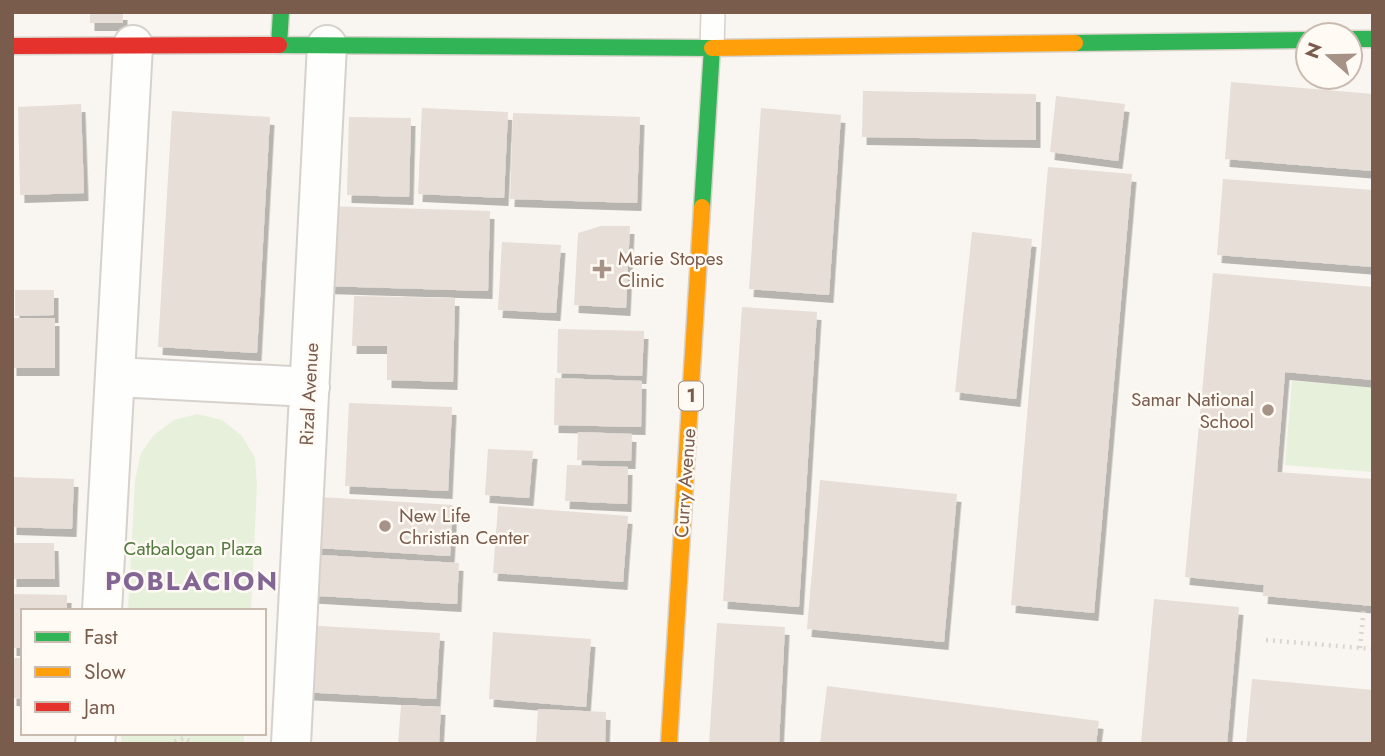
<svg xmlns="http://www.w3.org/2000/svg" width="1385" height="756" viewBox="0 0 1385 756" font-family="Jost,sans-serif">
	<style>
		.green { fill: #e7f0db }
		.building { fill: #e6ded7; filter: url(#shadow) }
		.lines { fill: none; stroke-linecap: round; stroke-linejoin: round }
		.lane-casing { stroke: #d7d1cb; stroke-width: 26 }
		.street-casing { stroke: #d7d1cb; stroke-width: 42 }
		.fast-casing { stroke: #d9d2cb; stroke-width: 19 }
		.slow-casing { stroke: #d9d2cb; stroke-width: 19 }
		.jam-casing { stroke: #d9d2cb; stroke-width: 19 }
		.path { stroke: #dcd5d0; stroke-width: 4.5; stroke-dasharray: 2 5; stroke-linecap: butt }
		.lane { stroke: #fefefd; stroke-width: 23 }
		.street { stroke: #fefefd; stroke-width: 38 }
		.fast { stroke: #30b455; stroke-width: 16 }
		.slow { stroke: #ff9f0a; stroke-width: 16 }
		.jam { stroke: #e5322d; stroke-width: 16 }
		.poi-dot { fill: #a69286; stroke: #fffaf3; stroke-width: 2.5 }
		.labels { text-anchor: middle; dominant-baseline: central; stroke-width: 5; stroke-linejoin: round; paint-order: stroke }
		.shield { fill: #fffaf3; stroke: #a28b7f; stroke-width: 2 }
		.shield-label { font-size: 18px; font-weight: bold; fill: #7a5c4d }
		.poi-label { font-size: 19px; fill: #7a5c4d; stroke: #fffaf3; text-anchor: start }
		.street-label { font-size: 19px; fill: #7a5c4d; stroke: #fffaf3 }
		.park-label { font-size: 19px; fill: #537a41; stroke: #fffaf3 }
		.district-label { font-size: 26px; font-weight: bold; letter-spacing: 2px; fill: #846695; stroke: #fffaf3 }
	</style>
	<defs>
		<filter id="shadow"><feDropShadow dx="4.5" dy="8" stdDeviation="0" flood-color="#0004"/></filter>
	</defs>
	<rect width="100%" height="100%" fill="#f9f5f0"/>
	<!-- green -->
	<path class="green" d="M1292,381L1373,387V472L1285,465Z
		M197,414L222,420L242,436L255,458L257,485L251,611H128L135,480L141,453L154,435L174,420Z
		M121,733H244V744H121Z"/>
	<!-- building -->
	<path class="building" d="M90,12H123V23H90Z
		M1231,82L1373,94V171L1225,159Z
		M863,91L1036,94V140L862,137Z
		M1056,96L1125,104L1118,161L1050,152Z
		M81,104L84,193L20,195L18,107Z
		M422,108L508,112L504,198L418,194Z
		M761,108L841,115L829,295L749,289Z
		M172,111L270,117L257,353L158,347Z
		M513,113L640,117L637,203L510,199Z
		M349,117L411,118L409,197L347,195Z
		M1048,167L1132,174L1094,613L1011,605Z
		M1223,179L1373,190V267L1217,255Z
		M326,206L490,211L488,291L323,286Z
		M601,226H630L626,308L574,305L578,233Z
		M972,232L1032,239L1016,399L955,392Z
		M502,242L561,245L556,313L498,310Z
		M1213,273L1373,287V380L1285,372L1277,472L1373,479V606L1263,596L1264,585L1185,577Z
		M15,290H54V315L15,316Z
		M354,296L455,298L453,382L387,380V346H352Z
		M742,307L817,312L799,607L723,601Z
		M12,318H55V368H12Z
		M558,329L644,331L642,376L557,373Z
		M555,378L642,381L641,427L554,425Z
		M349,403L452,407L448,491L345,486Z
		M578,432L632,434L631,461L577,460Z
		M488,449L533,451L529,498L485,495Z
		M567,465L628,467L627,504L565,501Z
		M12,477L74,479L72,529L12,527Z
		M820,480L957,494L944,642L807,629Z
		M320,497L453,505L450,556L317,548Z
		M498,506L628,516L623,582L493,573Z
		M12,543H54L55,579H12Z
		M304,554L459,563L457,604L301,595Z
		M12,594L67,595V611H23V648H12Z
		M1154,599L1239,607L1227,744H1141Z
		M717,623L785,627L779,744H709Z
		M303,625L440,633L436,699L300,692Z
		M493,632L591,639L586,707L489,699Z
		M12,658H23V699L12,698Z
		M1252,679L1373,690V744H1246Z
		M827,686L1099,721L1096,744H820Z
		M401,705L441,707L439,744H398Z
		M538,709L606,712L605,744H536Z"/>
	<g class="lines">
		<defs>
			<path id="lane" d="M712,48L713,12"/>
			<path id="street" d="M115,377L310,387
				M102,611L133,45
				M95,744L96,733
				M291,744L327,45"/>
			<path id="fast" d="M281,12L279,45L712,48L702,207
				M1350,39H1373
				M1075,43L1308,40"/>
			<path id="slow" d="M712,48L1075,43
				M669,744L702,207"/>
			<path id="jam" d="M12,46L279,45"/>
		</defs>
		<!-- lane casing -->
		<use href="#lane" class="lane-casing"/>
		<!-- street casing -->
		<use href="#street" class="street-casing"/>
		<!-- fast casing -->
		<use href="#fast" class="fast-casing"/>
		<!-- slow casing -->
		<use href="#slow" class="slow-casing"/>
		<!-- jam casing -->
		<use href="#jam" class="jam-casing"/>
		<!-- path -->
		<path class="path" d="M1266,640L1373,649
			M1360,648L1364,606
			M168,744L184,738L195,744"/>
		<!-- lane -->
		<use href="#lane" class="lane"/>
		<!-- street -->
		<use href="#street" class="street"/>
		<!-- fast -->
		<use href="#fast" class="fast"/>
		<!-- slow -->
		<use href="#slow" class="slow"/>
		<!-- jam -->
		<use href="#jam" class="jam"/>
	</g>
	<!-- markers -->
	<g class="poi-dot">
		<path d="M598.5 258.5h7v7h7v7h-7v7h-7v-7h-7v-7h7z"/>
		<circle cx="1268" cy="410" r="7"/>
		<circle cx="385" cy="526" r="7"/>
	</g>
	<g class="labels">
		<!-- shield labels -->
		<rect class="shield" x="679" y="381.5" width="24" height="29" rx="5"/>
		<g class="shield-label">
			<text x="691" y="396">1</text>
		</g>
		<!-- poi labels -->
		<g class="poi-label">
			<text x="618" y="258">Marie Stopes<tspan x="618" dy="22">Clinic</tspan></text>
			<text x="1254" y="399" text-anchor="end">Samar National<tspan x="1254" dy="22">School</tspan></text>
			<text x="399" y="515">New Life<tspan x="399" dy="22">Christian Center</tspan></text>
		</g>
		<!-- street labels -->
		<g class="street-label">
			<text transform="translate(309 394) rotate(-87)">Rizal Avenue</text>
			<text transform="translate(685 483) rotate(-86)">Curry Avenue</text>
		</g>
		<!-- park labels -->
		<g class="park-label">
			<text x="193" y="548">Catbalogan Plaza</text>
		</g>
		<!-- district labels -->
		<g class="district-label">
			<text x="192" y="581">POBLACION</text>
		</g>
	</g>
	<!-- border -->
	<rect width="1385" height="756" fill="none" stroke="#7a5c4d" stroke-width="28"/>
	<!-- legend -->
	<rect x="21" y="609" width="245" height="126" fill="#fffaf3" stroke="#cabbb1" stroke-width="2"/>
	<rect x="35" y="632" width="35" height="10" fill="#30b455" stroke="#cabbb1" stroke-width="2"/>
	<text x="84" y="644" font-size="21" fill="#7a5c4d">Fast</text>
	<rect x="35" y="667" width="35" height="10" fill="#ff9f0a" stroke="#cabbb1" stroke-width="2"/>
	<text x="84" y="679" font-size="21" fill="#7a5c4d">Slow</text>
	<rect x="35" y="702" width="35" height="10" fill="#e5322d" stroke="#cabbb1" stroke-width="2"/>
	<text x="84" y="714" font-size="21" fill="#7a5c4d">Jam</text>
	<!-- north arrow -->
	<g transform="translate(1329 56) rotate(290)"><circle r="33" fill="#fffaf3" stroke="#cabbb1" stroke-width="2"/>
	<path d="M0-5L12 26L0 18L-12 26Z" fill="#a69286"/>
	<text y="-10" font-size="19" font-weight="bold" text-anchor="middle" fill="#7a5c4d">N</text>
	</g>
</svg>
